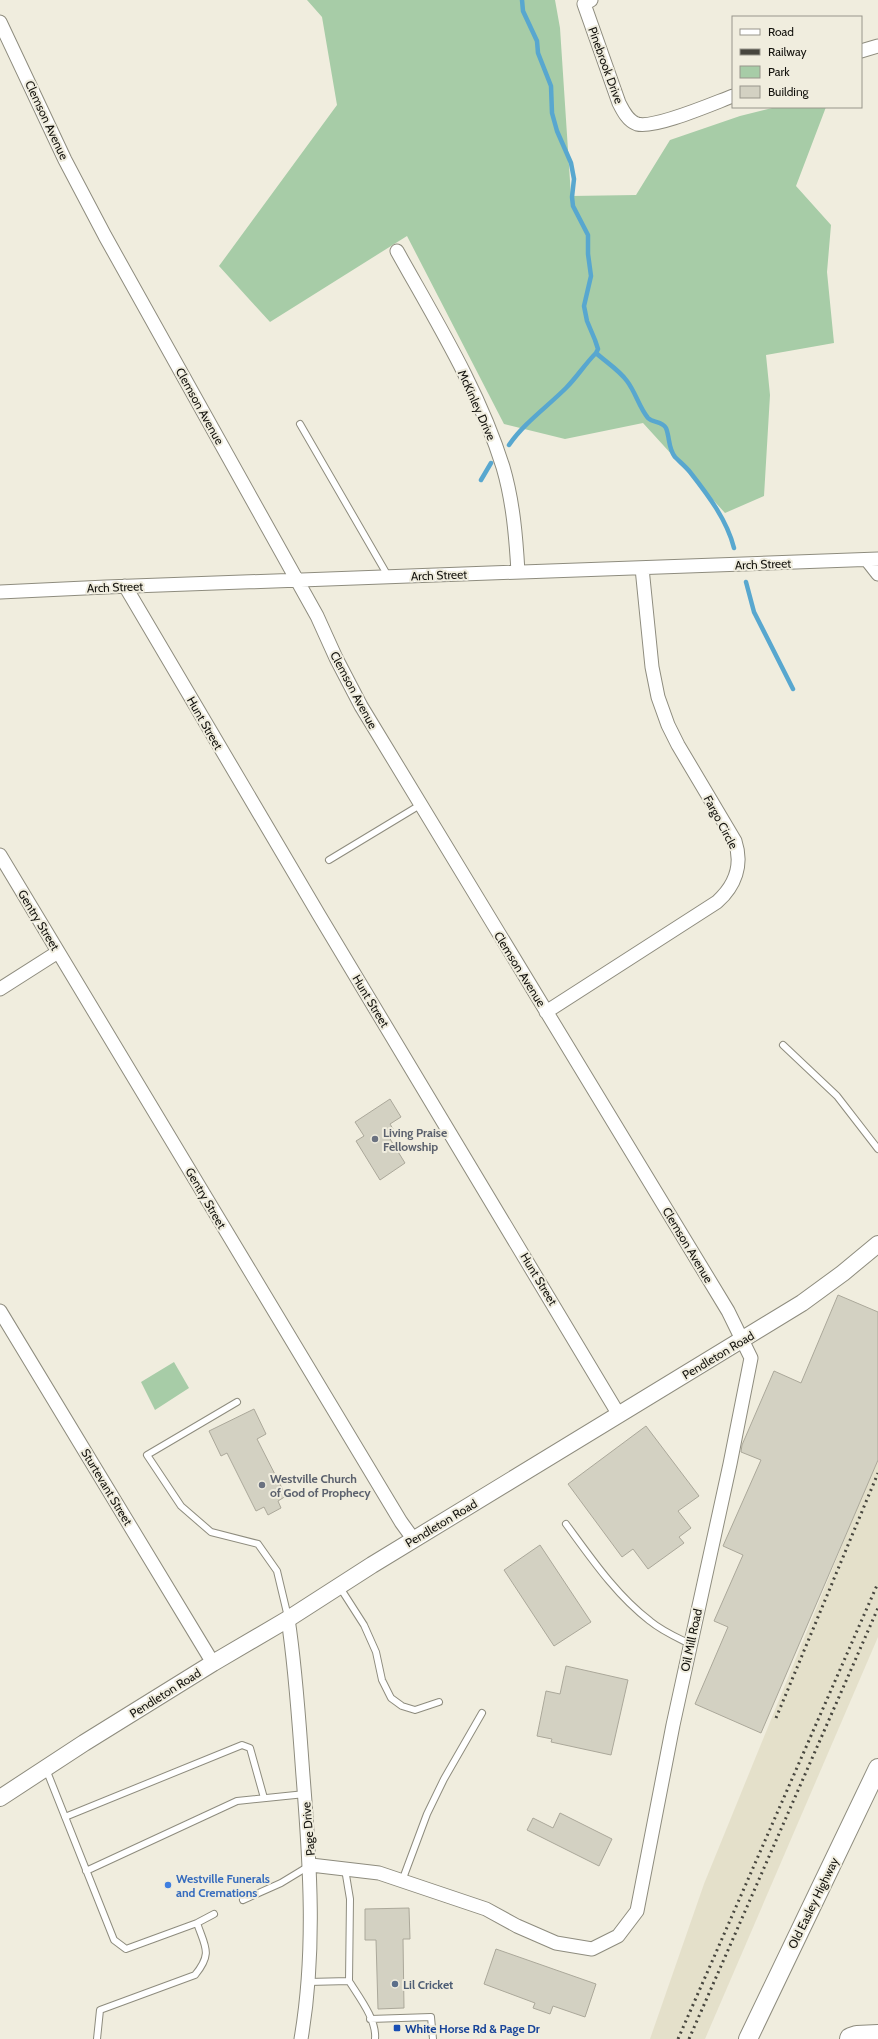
<svg xmlns="http://www.w3.org/2000/svg" width="878" height="2039" viewBox="0 0 878 2039" font-family="Cabin,sans-serif">
	<style>
		.built { fill: #e4e0ca }
		.green { fill: #a7cca7 }
		.lines { fill: none; stroke-linecap: round; stroke-linejoin: round }
		.stream { stroke: #58a7cf; stroke-width: 4.5 }
		.building { fill: #d3d1c2; stroke: #aba89a }
		.service-casing { stroke: #8e8c7e; stroke-width: 8 }
		.minor-casing { stroke: #8e8c7e; stroke-width: 15 }
		.tertiary-casing { stroke: #8e8c7e; stroke-width: 18 }
		.secondary-casing { stroke: #8e8c7e; stroke-width: 20 }
		.trunk-casing { stroke: #8e8c7e; stroke-width: 24 }
		.service { stroke: #fff; stroke-width: 6 }
		.minor { stroke: #fff; stroke-width: 13 }
		.tertiary { stroke: #fff; stroke-width: 16 }
		.secondary { stroke: #fff; stroke-width: 18 }
		.trunk { stroke: #fff; stroke-width: 22 }
		.rail { stroke: #47463e; stroke-width: 3; stroke-dasharray: 2 4; stroke-linecap: butt }
		.worship-dot { fill: #6b7280; stroke: #f0edde; stroke-width: 1.5 }
		.shop-dot { fill: #3f7fe0; stroke: #f0edde; stroke-width: 1.5 }
		.service-dot { fill: #5c6f8a; stroke: #f0edde; stroke-width: 1.5 }
		.transit-dot { fill: #1a4fb4; stroke: #f0edde; stroke-width: 1.5 }
		.labels { text-anchor: middle; dominant-baseline: central; stroke-width: 4; stroke-linejoin: round; paint-order: stroke }
		.street-label { font-size: 12px; fill: #14130e; stroke: #f0edde }
		.worship-label { font-size: 12px; font-weight: bold; fill: #5b616d; stroke: #f0edde; text-anchor: start }
		.shop-label { font-size: 12px; font-weight: bold; fill: #366cbe; stroke: #f0edde; text-anchor: start }
		.service-label { font-size: 12px; font-weight: bold; fill: #4e5e75; stroke: #f0edde; text-anchor: start }
		.transit-label { font-size: 12px; font-weight: bold; fill: #164399; stroke: #f0edde; text-anchor: start }
	</style>
	<rect width="100%" height="100%" fill="#f0edde"/>
	<!-- built -->
	<path class="built" d="M878,1457V1637L705,2039H650L704,1884Z"/>
	<!-- green -->
	<path class="green" d="M307,0H555L560,28L571,196L636,195L670,140L740,116L776,107H826L796,186L831,225L827,272L834,343L766,355L770,395L764,496L725,513L643,423L565,439L504,424L407,236L270,322L219,266L337,105L322,17Z
		M174,1362L189,1388L155,1410L141,1382Z"/>
	<g class="lines">
		<!-- stream -->
		<path class="stream" d="M522,0L523,11L537,41L538,53L551,86L552,113L557,131L571,163L574,179L572,197L573,206L588,235V254L591,276L584,306L587,321L595,340L598,349L596,353C606,362 619,370 627,381C636,393 639,407 648,418C653,423 662,421 666,428C670,438 668,448 675,457C680,462 686,467 690,472C708,495 727,520 734,548
			M509,445C524,423 547,407 566,388C577,377 585,364 596,353
			M481,480L491,463
			M746,582L754,612L793,689"/>
	</g>
	<!-- building -->
	<path class="building" d="M390,1099L401,1117L390,1124L393,1129L387,1134L405,1163L380,1180L356,1141L364,1136L355,1122Z
		M838,1295L878,1312V1460L761,1733L695,1704L728,1627L714,1621L743,1555L723,1546L761,1460L741,1452L742,1445L774,1371L801,1383Z
		M254,1409L266,1434L257,1439L286,1496L278,1501L281,1508L268,1515L264,1507L256,1511L227,1453L221,1456L209,1431Z
		M646,1426L699,1496L678,1511L691,1528L679,1537L684,1543L648,1569L633,1549L622,1557L568,1484Z
		M540,1545L591,1622L554,1646L504,1570Z
		M566,1666L628,1680L611,1755L551,1742L552,1739L537,1736L546,1691L560,1694Z
		M560,1813L612,1839L599,1866L527,1830L533,1818L553,1828Z
		M409,1908L410,1939H403L404,2008L378,2009L376,1940H365V1909Z
		M496,1949L596,1984L585,2017L553,2006L550,2014L533,2008L535,2003L484,1984Z"/>
	<g class="lines">
		<defs>
			<path id="service" d="M300,424L388,576
				M329,860L420,805
				M783,1045L837,1096L878,1149
				M237,1402L147,1455L181,1506L211,1532L258,1544L277,1571L288,1617
				M566,1524C591,1558 616,1595 650,1621C662,1631 676,1637 690,1644
				M339,1586L364,1625L376,1652L382,1680L391,1698L402,1706L415,1710L439,1702
				M46,1769L114,1940L126,1949L197,1923C205,1947 213,1953 195,1975L100,2010L97,2039
				M65,1817L242,1745L250,1748L264,1798
				M86,1871L237,1801L305,1794
				M402,1881L427,1814L444,1779L482,1713
				M243,1900L281,1883L309,1866
				M197,1923L214,1914
				M349,1981C359,1997 377,2020 375,2039
				M308,1982L349,1981L350,1899L345,1869
				M370,2019L431,2017L433,2039"/>
			<path id="minor" d="M591,0L584,4L619,103C623,111 628,121 637,124C655,129 714,103 733,96
				M0,22L65,160L105,236L317,616L336,658L361,706L728,1311L751,1358L730,1464L673,1725L637,1911L618,1936L592,1949L556,1943L517,1926L486,1909L379,1873L311,1865
				M861,51L878,46
				M397,251C436,321 479,390 503,467C513,501 516,537 518,572
				M867,560L878,574
				M125,586L319,915L619,1415
				M0,592L106,587L878,559
				M0,855C133,1078 268,1299 401,1522L414,1540
				M0,989L58,952
				M546,1012L717,902C735,886 743,865 735,841L678,745L668,725L658,697L652,667L642,568
				M0,1311L213,1663
				M288,1619C296,1671 299,1723 303,1776C310,1863 316,1952 301,2039"/>
			<path id="tertiary" d="M0,1798L84,1743L213,1663L288,1619L372,1565L802,1303L843,1273L878,1244"/>
			<path id="secondary" d="M748,2039L878,1768"/>
			<path id="trunk" d="M851,2039L857,2037L878,2036"/>
		</defs>
		<!-- service casing -->
		<use href="#service" class="service-casing"/>
		<!-- minor casing -->
		<use href="#minor" class="minor-casing"/>
		<!-- tertiary casing -->
		<use href="#tertiary" class="tertiary-casing"/>
		<!-- secondary casing -->
		<use href="#secondary" class="secondary-casing"/>
		<!-- trunk casing -->
		<use href="#trunk" class="trunk-casing"/>
		<!-- service -->
		<use href="#service" class="service"/>
		<!-- minor -->
		<use href="#minor" class="minor"/>
		<!-- tertiary -->
		<use href="#tertiary" class="tertiary"/>
		<!-- secondary -->
		<use href="#secondary" class="secondary"/>
		<!-- trunk -->
		<use href="#trunk" class="trunk"/>
		<!-- rail -->
		<path class="rail" d="M776,1718L878,1473
			M678,2039L878,1583
			M689,2039L878,1608"/>
	</g>
	<!-- markers -->
	<g class="worship-dot">
		<circle cx="375" cy="1139" r="4"/>
		<circle cx="262" cy="1485" r="4"/>
	</g>
	<circle class="shop-dot" cx="168" cy="1885" r="4"/>
	<circle class="service-dot" cx="395" cy="1984" r="4"/>
	<rect class="transit-dot" x="393" y="2024" width="8" height="8" rx="2"/>
	<g class="labels">
		<!-- street labels -->
		<g class="street-label">
			<text transform="translate(606 65) rotate(70)">Pinebrook Drive</text>
			<text transform="translate(47 120) rotate(65)">Clemson Avenue</text>
			<text transform="translate(477 405) rotate(66)">McKinley Drive</text>
			<text transform="translate(200 406) rotate(61)">Clemson Avenue</text>
			<text transform="translate(763 564) rotate(-2)">Arch Street</text>
			<text transform="translate(439 575) rotate(-2)">Arch Street</text>
			<text transform="translate(115 587) rotate(-2)">Arch Street</text>
			<text transform="translate(354 690) rotate(62)">Clemson Avenue</text>
			<text transform="translate(205 723) rotate(60)">Hunt Street</text>
			<text transform="translate(721 822) rotate(62)">Fargo Circle</text>
			<text transform="translate(39 920) rotate(59)">Gentry Street</text>
			<text transform="translate(520 969) rotate(58)">Clemson Avenue</text>
			<text transform="translate(371 1001) rotate(59)">Hunt Street</text>
			<text transform="translate(206 1198) rotate(60)">Gentry Street</text>
			<text transform="translate(688 1245) rotate(59)">Clemson Avenue</text>
			<text transform="translate(539 1279) rotate(59)">Hunt Street</text>
			<text transform="translate(718 1355) rotate(-31)">Pendleton Road</text>
			<text transform="translate(107 1487) rotate(59)">Sturtevant Street</text>
			<text transform="translate(441 1523) rotate(-31)">Pendleton Road</text>
			<text transform="translate(691 1640) rotate(-78)">Oil Mill Road</text>
			<text transform="translate(165 1693) rotate(-32)">Pendleton Road</text>
			<text transform="translate(308 1829) rotate(-95)">Page Drive</text>
			<text transform="translate(813 1903) rotate(-64)">Old Easley Highway</text>
		</g>
		<!-- worship labels -->
		<g class="worship-label">
			<text x="383" y="1132">Living Praise<tspan x="383" dy="14">Fellowship</tspan></text>
			<text x="270" y="1478">Westville Church<tspan x="270" dy="14">of God of Prophecy</tspan></text>
		</g>
		<!-- shop labels -->
		<g class="shop-label">
			<text x="176" y="1878">Westville Funerals<tspan x="176" dy="14">and Cremations</tspan></text>
		</g>
		<!-- service labels -->
		<g class="service-label">
			<text x="403" y="1984">Lil Cricket</text>
		</g>
		<!-- transit labels -->
		<g class="transit-label">
			<text x="405" y="2028">White Horse Rd &amp; Page Dr</text>
		</g>
	</g>
	<!-- legend -->
	<rect x="732" y="16" width="130" height="92" fill="#f0edde" stroke="#98968b"/>
	<rect x="740" y="29" width="20" height="6" fill="#ffffff" stroke="#98968b"/>
	<text x="768" y="36" font-size="12" fill="#14130e">Road</text>
	<rect x="740" y="49" width="20" height="6" fill="#47463e" stroke="#98968b"/>
	<text x="768" y="56" font-size="12" fill="#14130e">Railway</text>
	<rect x="740" y="66" width="20" height="12" fill="#a7cca7" stroke="#98968b"/>
	<text x="768" y="76" font-size="12" fill="#14130e">Park</text>
	<rect x="740" y="86" width="20" height="12" fill="#d3d1c2" stroke="#98968b"/>
	<text x="768" y="96" font-size="12" fill="#14130e">Building</text>
</svg>
